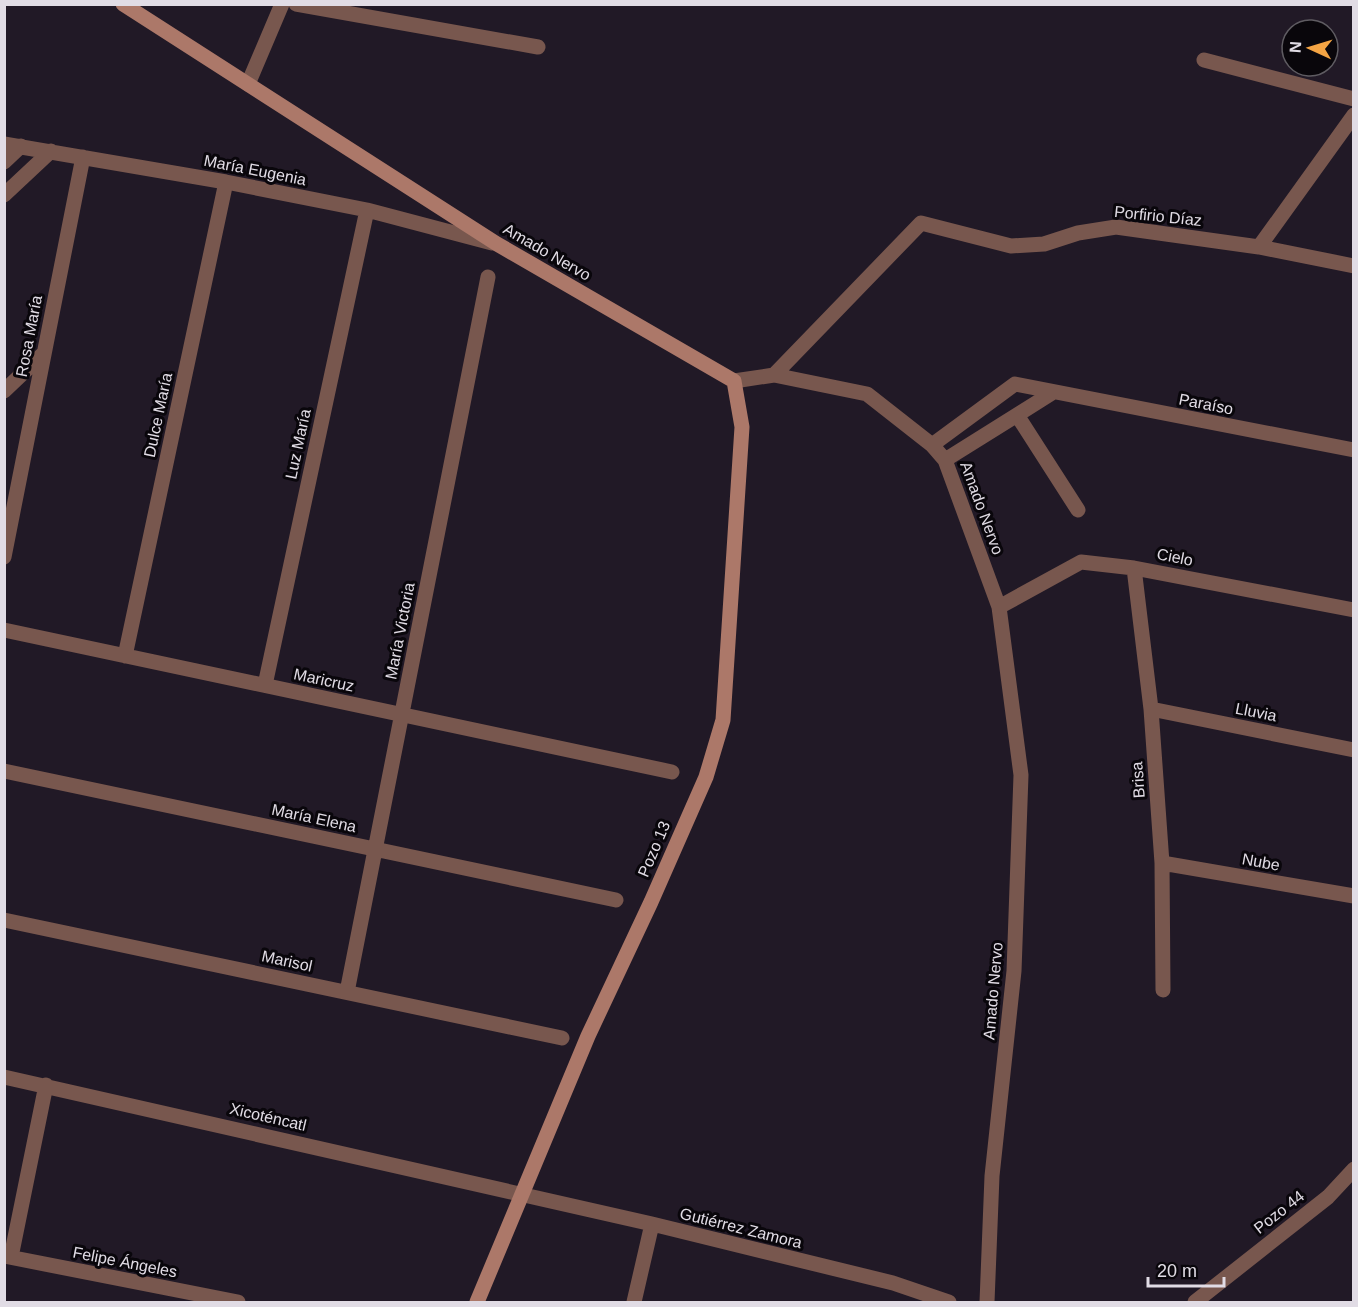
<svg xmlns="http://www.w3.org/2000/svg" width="1358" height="1307" viewBox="0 0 1358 1307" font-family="Arial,sans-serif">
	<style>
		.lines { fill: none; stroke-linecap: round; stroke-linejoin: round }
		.minor { stroke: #78574e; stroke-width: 15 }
		.secondary { stroke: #ac7869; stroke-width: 15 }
		.labels { text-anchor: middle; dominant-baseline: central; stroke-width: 6; stroke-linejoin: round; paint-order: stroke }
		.street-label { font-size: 16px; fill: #e1dce5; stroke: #09060b }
	</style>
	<rect width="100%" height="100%" fill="#211926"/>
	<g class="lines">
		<!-- minor -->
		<path class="minor" d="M296,4L538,47
			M1204,60L1354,99
			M248,84L282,4
			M4,144L226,182L367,210L492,243
			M4,162L21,146
			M4,195L51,151
			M1259,247L1354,115
			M774,375L921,223L1011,246L1044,244L1078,233L1116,227L1259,247L1354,266
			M734,381L774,375L867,394L932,445L945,460L999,607L1021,775L1014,971L992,1176L987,1302
			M4,391L44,353
			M1017,415L1078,510
			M932,445L1015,384L1354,450
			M945,460L1052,393
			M4,557L83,157
			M1134,568L1151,709L1162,863L1163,990
			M999,607L1081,562L1134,568L1354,610
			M4,630L672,772
			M125,656L226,182
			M265,685L367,210
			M1151,709L1354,750
			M4,771L616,900
			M1162,863L1354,896
			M4,920L562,1038
			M347,992L488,277
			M4,1077L652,1224L893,1283L949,1302
			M4,1256L238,1302
			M11,1257L46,1085
			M634,1302L652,1224
			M1195,1302L1328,1197L1354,1169"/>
		<!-- secondary -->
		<path class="secondary" d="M123,4L497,244L734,381L742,427L723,720L706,777L651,902L588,1036L477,1302"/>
	</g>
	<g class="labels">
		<!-- street labels -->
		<g class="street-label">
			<text transform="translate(255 170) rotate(11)">María Eugenia</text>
			<text transform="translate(1158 216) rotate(6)">Porfirio Díaz</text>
			<text transform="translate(547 252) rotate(30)">Amado Nervo</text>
			<text transform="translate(29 336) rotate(-79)">Rosa María</text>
			<text transform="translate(1206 404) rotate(11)">Paraíso</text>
			<text transform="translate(158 415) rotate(-78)">Dulce María</text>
			<text transform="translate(298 444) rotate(-78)">Luz María</text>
			<text transform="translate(982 508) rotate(70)">Amado Nervo</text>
			<text transform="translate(1175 557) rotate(11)">Cielo</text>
			<text transform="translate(400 631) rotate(-79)">María Victoria</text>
			<text transform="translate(324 680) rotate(12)">Maricruz</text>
			<text transform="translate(1256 712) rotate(11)">Lluvia</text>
			<text transform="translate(1138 780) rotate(-94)">Brisa</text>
			<text transform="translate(314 818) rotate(12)">María Elena</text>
			<text transform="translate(654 849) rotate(-67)">Pozo 13</text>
			<text transform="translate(1261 862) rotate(10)">Nube</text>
			<text transform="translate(287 961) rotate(12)">Marisol</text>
			<text transform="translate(993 991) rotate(-85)">Amado Nervo</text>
			<text transform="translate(268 1117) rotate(13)">Xicoténcatl</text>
			<text transform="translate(1279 1212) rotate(-38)">Pozo 44</text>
			<text transform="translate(741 1228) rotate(14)">Gutiérrez Zamora</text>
			<text transform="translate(125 1262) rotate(11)">Felipe Ángeles</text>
		</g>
	</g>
	<!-- border -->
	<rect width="1358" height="1307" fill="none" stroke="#e1dce5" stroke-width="12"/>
	<!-- north arrow -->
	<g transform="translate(1310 48) rotate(274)"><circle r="28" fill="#09060b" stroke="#5f5c62" stroke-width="1.5"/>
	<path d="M0-4.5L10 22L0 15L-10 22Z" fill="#f4a444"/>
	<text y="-9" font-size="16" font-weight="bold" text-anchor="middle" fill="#e1dce5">N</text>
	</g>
	<!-- scale -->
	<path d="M1148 1277v9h76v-9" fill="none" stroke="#e1dce5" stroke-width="3"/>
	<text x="1157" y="1277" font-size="18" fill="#e1dce5" stroke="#09060b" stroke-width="4.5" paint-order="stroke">20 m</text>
</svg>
